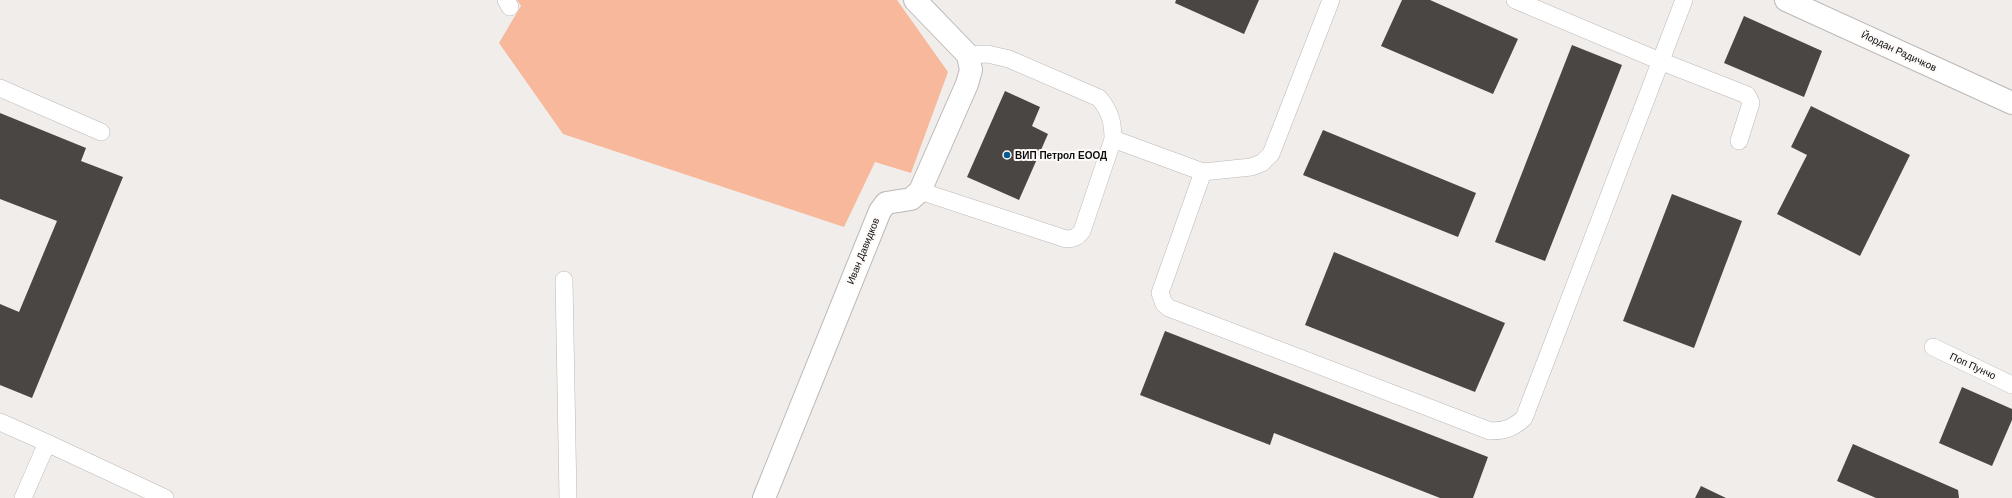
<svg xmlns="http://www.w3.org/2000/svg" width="2012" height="498" viewBox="0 0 2012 498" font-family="Helvetica,sans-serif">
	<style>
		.green { fill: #f7b89b }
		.building { fill: #494644 }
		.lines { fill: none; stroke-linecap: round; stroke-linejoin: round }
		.lane-casing { stroke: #bcb8b6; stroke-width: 18 }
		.street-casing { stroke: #bcb8b6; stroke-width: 24 }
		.lane { stroke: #fff; stroke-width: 17 }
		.street { stroke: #fff; stroke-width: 22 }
		.poi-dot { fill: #055d8e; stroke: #fefaf8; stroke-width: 1.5 }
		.labels { text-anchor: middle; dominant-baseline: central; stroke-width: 4; stroke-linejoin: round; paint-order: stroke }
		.street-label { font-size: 10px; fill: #0e0d0d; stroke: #fefaf8 }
		.poi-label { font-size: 10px; font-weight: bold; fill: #0e0d0d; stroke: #fefaf8; text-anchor: start }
	</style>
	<rect width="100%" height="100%" fill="#f1edeb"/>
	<!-- green -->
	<path class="green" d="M517,0H897L948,72L911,173L875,162L844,227L563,134L499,43L521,6Z"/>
	<!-- building -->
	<path class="building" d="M1176,0H1259L1244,34L1175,3Z
		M1402,0H1430L1518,39L1493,94L1381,46Z
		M1744,16L1822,51L1804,97L1724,63Z
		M1572,45L1622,65L1545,261L1495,242Z
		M1005,91L1040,107L1032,126L1048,134L1019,200L967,177Z
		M1811,106L1910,155L1860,256L1777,214L1807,155L1791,147Z
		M0,113L86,148L81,161L123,177L32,398L0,385V304L19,312L57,221L0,199Z
		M1323,130L1476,193L1458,237L1303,175Z
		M1672,194L1742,221L1694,348L1623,321Z
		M1334,252L1505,323L1475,392L1305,325Z
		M1165,331L1488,457L1473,498H1440L1274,433L1270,445L1140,395Z
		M1962,387L2012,409V420L1992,466L1939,443Z
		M1853,444L1958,490L1959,498H1876L1837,481Z
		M1701,486L1726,498H1695Z"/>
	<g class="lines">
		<defs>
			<path id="lane" d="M506,0L510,7
				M1515,0L1660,61L1747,95L1751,103L1739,141
				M968,55L988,54L1009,59L1099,98C1110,111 1113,122 1113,139
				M0,88L101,132
				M1203,172L1160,293L1164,304L1169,308L1490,431C1505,431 1513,428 1524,418L1684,0
				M920,191L1066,239C1074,239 1077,237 1082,231L1113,139L1203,172L1251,167L1262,163L1271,154L1331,0
				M564,280L568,498
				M1933,347L2012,385
				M0,422L47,443L23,498
				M47,443L165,498"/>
			<path id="street" d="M1786,0L2012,103
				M764,498L880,211L886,203L911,199L920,191L967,84L971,70L968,55L915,0"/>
		</defs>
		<!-- lane casing -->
		<use href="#lane" class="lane-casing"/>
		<!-- street casing -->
		<use href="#street" class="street-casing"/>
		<!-- lane -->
		<use href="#lane" class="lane"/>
		<!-- street -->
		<use href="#street" class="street"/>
	</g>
	<!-- markers -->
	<circle class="poi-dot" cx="1007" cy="155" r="4"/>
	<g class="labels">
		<!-- street labels -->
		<g class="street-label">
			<text transform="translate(1899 51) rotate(25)">Йордан Радичков</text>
			<text transform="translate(863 251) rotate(-68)">Иван Давидков</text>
			<text transform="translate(1973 366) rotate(25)">Поп Пунчо</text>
		</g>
		<!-- poi labels -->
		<g class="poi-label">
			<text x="1015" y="155">ВИП Петрол ЕООД</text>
		</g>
	</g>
</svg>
